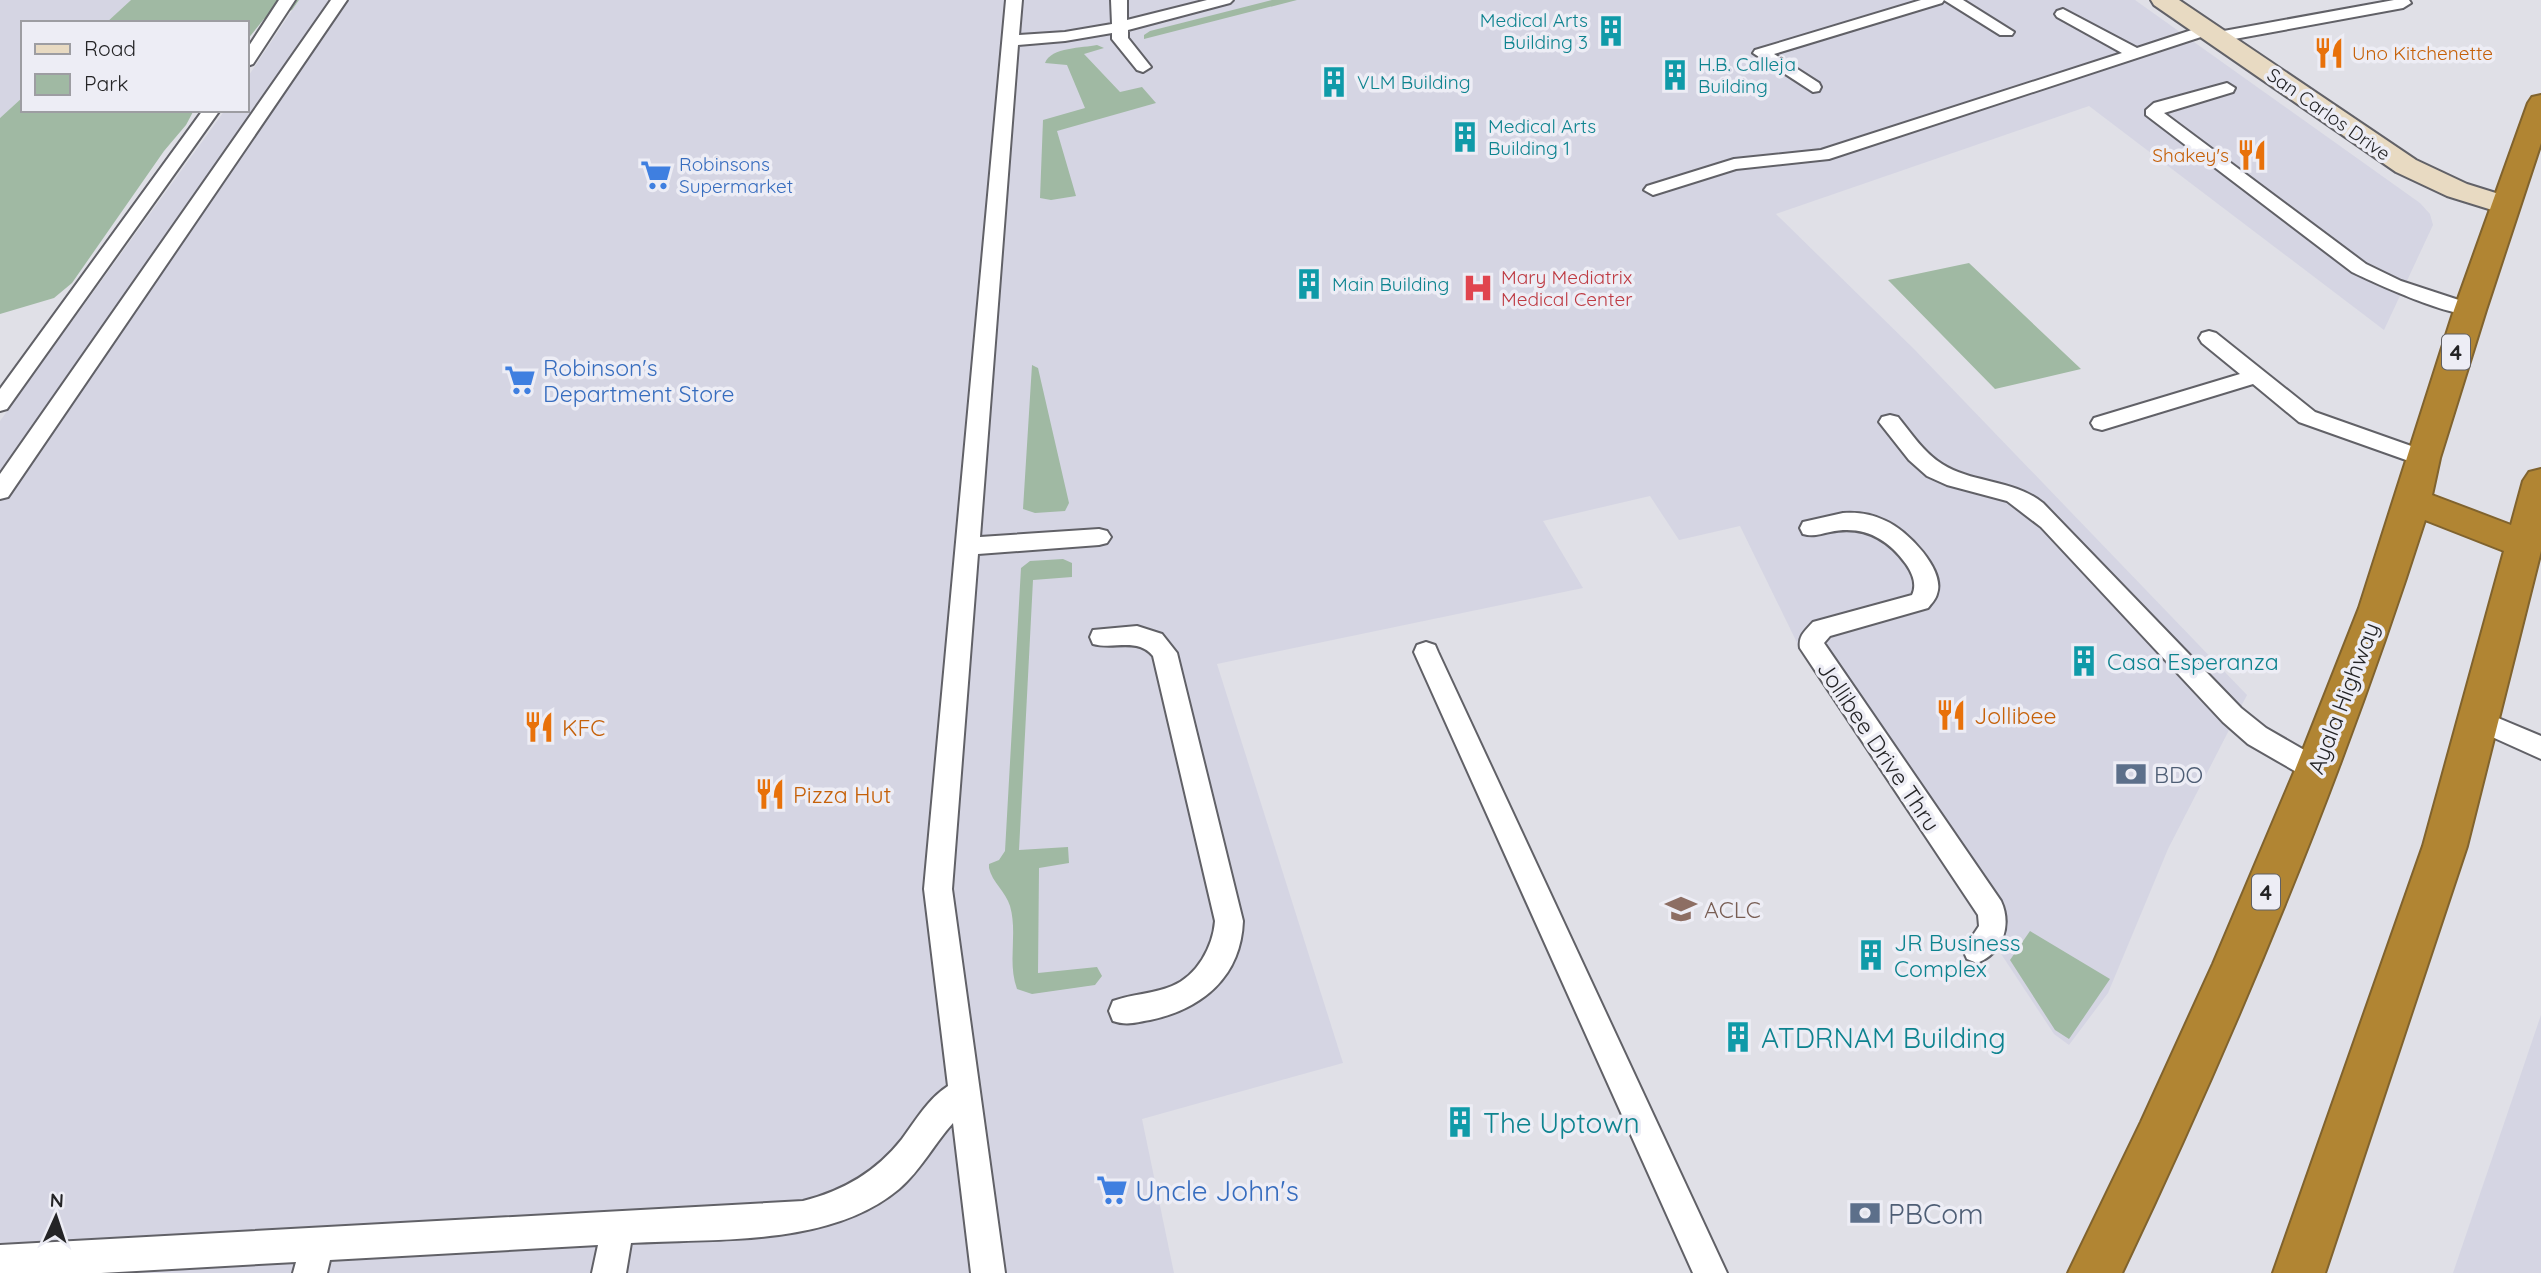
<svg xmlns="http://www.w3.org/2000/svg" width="2541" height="1273" viewBox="0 0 2541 1273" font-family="Quicksand,sans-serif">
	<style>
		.built { fill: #d5d5e3 }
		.green { fill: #a0b9a3 }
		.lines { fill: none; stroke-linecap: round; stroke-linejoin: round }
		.lane-casing { stroke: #616167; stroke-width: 4 }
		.secondary-casing { stroke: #616167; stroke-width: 4 }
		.highway-casing { stroke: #80632e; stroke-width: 4 }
		.lane { fill: #fff; fill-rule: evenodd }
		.secondary { fill: #e8dac2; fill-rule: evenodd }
		.highway { fill: #b18533; fill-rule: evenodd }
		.labels { text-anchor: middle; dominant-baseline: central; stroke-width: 7; stroke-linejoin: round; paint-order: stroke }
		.far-culture-label { font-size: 19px; fill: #0d838f; stroke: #ededf5; text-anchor: start }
		.far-food-label { font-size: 19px; fill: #c56008; stroke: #ededf5; text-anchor: start }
		.far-street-label { font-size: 19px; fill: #242426; stroke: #ededf5 }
		.far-shop-label { font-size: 19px; fill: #366cbe; stroke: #ededf5; text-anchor: start }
		.far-health-label { font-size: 19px; fill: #be3a42; stroke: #ededf5; text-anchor: start }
		.shield { fill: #ededf5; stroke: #606064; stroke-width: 2 }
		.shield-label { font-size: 21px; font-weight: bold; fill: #242426 }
		.shop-label { font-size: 23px; fill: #366cbe; stroke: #ededf5; text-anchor: start }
		.culture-label { font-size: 23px; fill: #0d838f; stroke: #ededf5; text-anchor: start }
		.street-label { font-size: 23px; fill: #242426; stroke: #ededf5 }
		.food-label { font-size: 23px; fill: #c56008; stroke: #ededf5; text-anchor: start }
		.service-label { font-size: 23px; fill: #4e5e75; stroke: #ededf5; text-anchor: start }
		.education-label { font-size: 23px; fill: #785e54; stroke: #ededf5; text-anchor: start }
		.near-culture-label { font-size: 28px; fill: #0d838f; stroke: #ededf5; text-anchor: start }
		.near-shop-label { font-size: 28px; fill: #366cbe; stroke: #ededf5; text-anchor: start }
		.near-service-label { font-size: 28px; fill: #4e5e75; stroke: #ededf5; text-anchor: start }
	</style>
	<rect width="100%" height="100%" fill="#e0e0e7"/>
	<!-- built -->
	<path class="built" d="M0,0H131L106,23H23V97L0,118Z
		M299,0H2135L2420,203L2430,214L2433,225L2384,330L2089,106L1776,214L1914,349L2247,695L2168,849L2108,993L2069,1045L2054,1034L1801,651L1740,526L1679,540L1650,496L1543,521L1583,588L1217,664L1343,1063L1142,1119L1174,1273H0V421L225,110H247V78Z
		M2541,1015V1273H2453Z"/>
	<!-- green -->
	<path class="green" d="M131,0H299L292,10L264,19L247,40V23H106Z
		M1272,0H1297L1144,39V35L1150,31Z
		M1097,45L1104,48L1084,54L1120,92L1142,87L1156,103L1057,131L1076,196L1051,200L1040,198L1043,120L1085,108L1067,65L1045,63C1051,47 1083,48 1097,45Z
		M23,97V110H194L186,125L164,151L72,283L54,298L0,314V118Z
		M1969,263L2081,369L1995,389L1888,280Z
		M1032,365L1038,368L1069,503L1065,511L1035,513L1023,509Z
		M1063,559L1072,563V577L1033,580L1019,850L1068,847L1069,863L1039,868L1038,973L1097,967L1102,976L1095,985L1032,994L1017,989C1007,962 1018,934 1010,906C1006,892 992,882 989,868V864L999,860L1005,851L1021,568L1030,561Z
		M2030,931L2110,979L2069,1039L2055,1030L2010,960Z"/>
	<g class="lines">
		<defs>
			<path id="lane" d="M279,0H295L253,64L247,66V49Z
				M331,0H347L8,497L0,499V474Z
				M1006,0H1022L1019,35L1065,32L1112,24L1111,0H1127V20L1207,0H1233L1230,3L1128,30V38L1151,67L1143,72L1137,70L1112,39V33L1065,41L1018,45L980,537L1099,529L1107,531L1111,537L1107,543L1099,545L978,554L952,889L1005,1273H971L953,1123C934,1144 921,1170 899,1189C830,1247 717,1238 631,1243L626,1273H592L598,1245L330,1260L327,1273H293L296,1262L101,1273H0V1245L803,1201C843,1191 876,1172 902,1139C916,1120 928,1099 948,1086L924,889Z
				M1921,0H1963L2014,32L2012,35H2000L1944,0L1942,3L1774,54L1819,83L1821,87L1819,91L1813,92L1753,53L1755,50Z
				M2394,0H2409L2411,3L2403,8L2218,42L2210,37L2218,32Z
				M2063,9L2137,48L2207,25L2215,30L2213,33L1829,159L1736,169L1653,195L1644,190L1647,186L1734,159L1821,150L2122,53L2057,17L2055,14L2057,11Z
				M2227,83L2235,88L2233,92L2164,113L2366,264L2401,281L2477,306L2480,310L2477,314C2455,320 2375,283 2352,272L2146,115V110L2154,103Z
				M203,110H220L7,409L0,411V389Z
				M2209,331L2216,333L2315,412L2431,453L2434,458L2431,463L2423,466L2299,422L2253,384L2102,430L2094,428L2091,423L2094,418L2240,374L2202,343L2199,338L2202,333Z
				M1890,415L1898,417C1911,433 1924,453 1942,464C1974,484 2013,479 2043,503L2241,708L2266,728L2325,762L2329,770L2325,778L2316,781L2307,778L2248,744L2223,722L2041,527L2007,501L1947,485L1927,476L1909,460L1879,422L1882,417Z
				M1843,513C1858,512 1872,514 1886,521C1907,530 1946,570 1937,594C1936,599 1931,604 1928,608L1830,636L1824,643L2001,901C2012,925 2003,953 1977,963L1967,959L1963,950L1979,926L1978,915L1800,648C1798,636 1805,631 1813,622L1912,595C1917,585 1913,574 1906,564C1887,538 1863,525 1830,532C1820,534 1813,537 1803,534L1800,528L1803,522Z
				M1137,626L1162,634L1177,653L1243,921C1241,977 1202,1009 1150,1020C1137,1022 1127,1026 1113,1021L1109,1011L1113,1001C1132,994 1153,994 1172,986C1197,976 1213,947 1215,921L1153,656C1137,637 1114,650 1093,644L1090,637L1093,630Z
				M1426,642L1435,645L1438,652L1727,1273H1693L1414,652L1417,645Z
				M2479,710L2541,736V759L2470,727L2466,720L2470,713Z"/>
			<path id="secondary" d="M2151,0H2179L2416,160L2467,184L2515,199L2519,205L2515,211L2505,214L2447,196L2396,172L2154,5Z"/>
			<path id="highway" d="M2541,95V143L2486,310L2440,458L2432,495L2511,525L2523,481L2529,472L2541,469V551L2467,846L2325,1273H2273L2423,846L2504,551L2425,520C2343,777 2238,1029 2122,1273H2068L2141,1122L2213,964L2295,770L2359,608L2454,310L2528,103L2532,97Z"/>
		</defs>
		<!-- lane casing -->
		<use href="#lane" class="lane-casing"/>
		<!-- secondary casing -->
		<use href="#secondary" class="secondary-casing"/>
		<!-- highway casing -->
		<use href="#highway" class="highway-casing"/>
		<!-- lane -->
		<use href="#lane" class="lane"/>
		<!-- secondary -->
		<use href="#secondary" class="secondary"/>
		<!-- highway -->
		<use href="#highway" class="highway"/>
	</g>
	<!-- icons -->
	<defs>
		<symbol id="building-bare" viewBox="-9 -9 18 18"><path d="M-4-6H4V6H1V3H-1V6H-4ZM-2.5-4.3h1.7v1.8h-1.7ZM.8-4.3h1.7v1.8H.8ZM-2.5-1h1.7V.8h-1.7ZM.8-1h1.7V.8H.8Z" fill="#0f9aa8" stroke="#ededf5" stroke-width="2.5" paint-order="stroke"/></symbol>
		<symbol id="restaurant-bare" viewBox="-9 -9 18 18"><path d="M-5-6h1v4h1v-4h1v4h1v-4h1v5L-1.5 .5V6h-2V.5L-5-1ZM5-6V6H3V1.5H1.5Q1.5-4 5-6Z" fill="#e8710a" stroke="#ededf5" stroke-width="2.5" paint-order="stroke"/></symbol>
		<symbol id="supermarket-bare" viewBox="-9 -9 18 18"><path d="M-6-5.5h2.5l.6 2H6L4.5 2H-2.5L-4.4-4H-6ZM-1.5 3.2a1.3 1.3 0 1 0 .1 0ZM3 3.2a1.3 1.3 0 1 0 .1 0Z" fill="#3f7fe0" stroke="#ededf5" stroke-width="2.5" paint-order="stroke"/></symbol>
		<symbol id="hospital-bare" viewBox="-9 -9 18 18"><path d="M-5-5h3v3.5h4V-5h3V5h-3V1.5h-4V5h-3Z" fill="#e0444e" stroke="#ededf5" stroke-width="2.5" paint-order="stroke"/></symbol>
		<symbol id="bank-bare" viewBox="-9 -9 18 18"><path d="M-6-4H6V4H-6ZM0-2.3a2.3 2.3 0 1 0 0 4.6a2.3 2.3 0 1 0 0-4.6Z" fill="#5c6f8a" stroke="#ededf5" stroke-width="2.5" paint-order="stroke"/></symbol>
		<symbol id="university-bare" viewBox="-9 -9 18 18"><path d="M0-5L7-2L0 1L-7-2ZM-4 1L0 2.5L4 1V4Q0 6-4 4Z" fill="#8d6e63" stroke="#ededf5" stroke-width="2.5" paint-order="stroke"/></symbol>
	</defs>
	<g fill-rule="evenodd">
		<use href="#building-bare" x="1589" y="9" width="44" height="44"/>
		<use href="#restaurant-bare" x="2307" y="31" width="44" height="44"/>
		<use href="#building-bare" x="1653" y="53" width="44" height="44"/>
		<use href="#building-bare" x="1312" y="60" width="44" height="44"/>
		<use href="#building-bare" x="1443" y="115" width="44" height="44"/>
		<use href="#restaurant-bare" x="2230" y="133" width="44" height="44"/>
		<use href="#supermarket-bare" x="634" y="153" width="44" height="44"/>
		<use href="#building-bare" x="1287" y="262" width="44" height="44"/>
		<use href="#hospital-bare" x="1456" y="266" width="44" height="44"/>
		<use href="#supermarket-bare" x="498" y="358" width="44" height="44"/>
		<use href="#building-bare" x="2062" y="639" width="44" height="44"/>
		<use href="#restaurant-bare" x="1929" y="693" width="44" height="44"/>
		<use href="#restaurant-bare" x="517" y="705" width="44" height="44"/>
		<use href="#bank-bare" x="2109" y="752" width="44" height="44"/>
		<use href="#restaurant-bare" x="748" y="772" width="44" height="44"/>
		<use href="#university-bare" x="1659" y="887" width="44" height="44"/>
		<use href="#building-bare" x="1849" y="933" width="44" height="44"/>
		<use href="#building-bare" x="1716" y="1015" width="44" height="44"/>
		<use href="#building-bare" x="1438" y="1100" width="44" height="44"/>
		<use href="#supermarket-bare" x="1090" y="1168" width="44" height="44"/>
		<use href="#bank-bare" x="1843" y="1191" width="44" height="44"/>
	</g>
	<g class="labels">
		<!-- far-culture labels -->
		<g class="far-culture-label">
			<text x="1588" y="20" text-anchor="end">Medical Arts<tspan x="1588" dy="22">Building 3</tspan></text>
			<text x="1698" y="64">H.B. Calleja<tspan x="1698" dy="22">Building</tspan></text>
			<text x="1357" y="82">VLM Building</text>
			<text x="1488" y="126">Medical Arts<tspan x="1488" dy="22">Building 1</tspan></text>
			<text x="1332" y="284">Main Building</text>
		</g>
		<!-- far-food labels -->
		<g class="far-food-label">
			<text x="2352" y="53">Uno Kitchenette</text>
			<text x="2229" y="155" text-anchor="end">Shakey's</text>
		</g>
		<!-- far-street labels -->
		<g class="far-street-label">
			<text transform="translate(2329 114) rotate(35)">San Carlos Drive</text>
		</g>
		<!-- far-shop labels -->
		<g class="far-shop-label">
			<text x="679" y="164">Robinsons<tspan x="679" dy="22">Supermarket</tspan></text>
		</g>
		<!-- far-health labels -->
		<g class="far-health-label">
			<text x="1501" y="277">Mary Mediatrix<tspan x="1501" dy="22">Medical Center</tspan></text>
		</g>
		<!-- shield labels -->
		<g class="shield">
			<rect x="2442" y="334.5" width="28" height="35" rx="5"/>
			<rect x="2252" y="874.5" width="28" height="35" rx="5"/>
		</g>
		<g class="shield-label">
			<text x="2456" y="352">4</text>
			<text x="2266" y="892">4</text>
		</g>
		<!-- shop labels -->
		<g class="shop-label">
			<text x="543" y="367">Robinson's<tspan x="543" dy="26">Department Store</tspan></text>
		</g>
		<!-- culture labels -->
		<g class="culture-label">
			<text x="2107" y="661">Casa Esperanza</text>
			<text x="1894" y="942">JR Business<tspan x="1894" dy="26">Complex</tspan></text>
		</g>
		<!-- street labels -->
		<g class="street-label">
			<text transform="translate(2343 698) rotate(-69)">Ayala Highway</text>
			<text transform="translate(1879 746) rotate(56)">Jollibee Drive Thru</text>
		</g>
		<!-- food labels -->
		<g class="food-label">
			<text x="1974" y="715">Jollibee</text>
			<text x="562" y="727">KFC</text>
			<text x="793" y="794">Pizza Hut</text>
		</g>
		<!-- service labels -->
		<g class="service-label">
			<text x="2154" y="774">BDO</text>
		</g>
		<!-- education labels -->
		<g class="education-label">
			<text x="1704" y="909">ACLC</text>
		</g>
		<!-- near-culture labels -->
		<g class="near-culture-label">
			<text x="1761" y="1037">ATDRNAM Building</text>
			<text x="1483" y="1122">The Uptown</text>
		</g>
		<!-- near-shop labels -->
		<g class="near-shop-label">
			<text x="1135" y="1190">Uncle John's</text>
		</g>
		<!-- near-service labels -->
		<g class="near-service-label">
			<text x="1888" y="1213">PBCom</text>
		</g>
	</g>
	<!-- legend -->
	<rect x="21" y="21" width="228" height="91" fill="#ededf5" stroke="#9d9da2" stroke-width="2"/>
	<rect x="35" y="44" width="35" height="10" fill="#e8dac2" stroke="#9d9da2" stroke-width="2"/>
	<text x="84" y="56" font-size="21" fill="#242426">Road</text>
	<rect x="35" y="74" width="35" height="21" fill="#a0b9a3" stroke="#9d9da2" stroke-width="2"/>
	<text x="84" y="91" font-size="21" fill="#242426">Park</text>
	<!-- north arrow -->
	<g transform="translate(56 1217) rotate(3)" stroke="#ededf5" stroke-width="5" paint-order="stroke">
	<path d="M0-5L12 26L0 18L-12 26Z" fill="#242426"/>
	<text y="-10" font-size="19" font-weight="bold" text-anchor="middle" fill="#242426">N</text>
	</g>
</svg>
